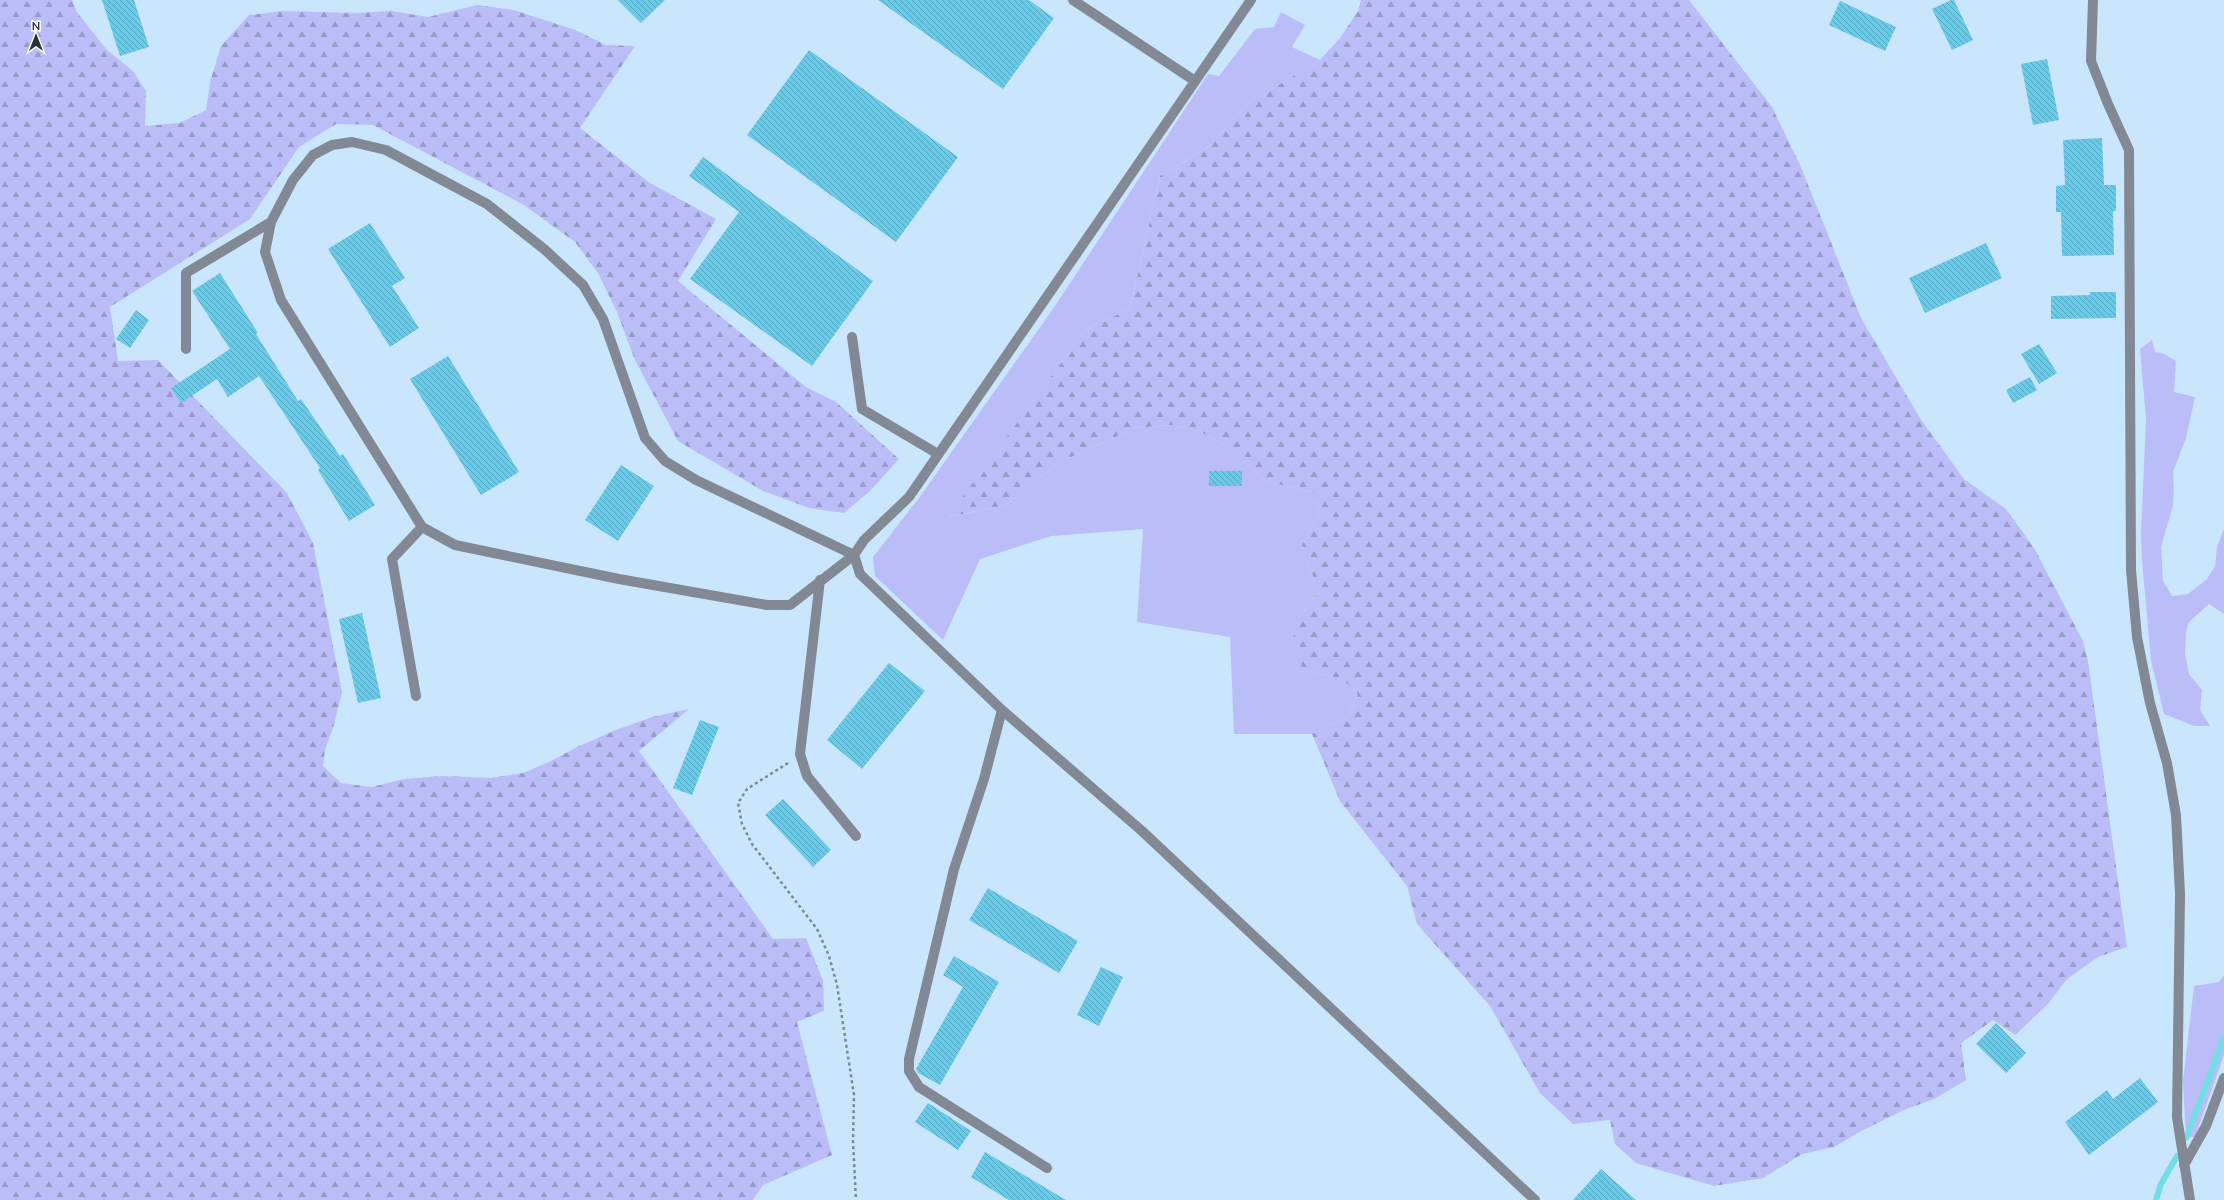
<svg xmlns="http://www.w3.org/2000/svg" width="2224" height="1200" viewBox="0 0 2224 1200" font-family="Lato,sans-serif">
	<style>
		.green { fill: #bbbdf8 }
		.forest { fill: url(#forest-firs) }
		.lines { fill: none; stroke-linecap: round; stroke-linejoin: round }
		.stream { stroke: #71dfe5; stroke-width: 6 }
		.building { fill: url(#building-back-hatch) }
		.path { stroke: #778a9a; stroke-width: 2.5; stroke-dasharray: 3 3; stroke-linecap: butt }
		.minor { stroke: #828994; stroke-width: 10 }
	</style>
	<defs>
		<pattern id="forest-firs" width="22" height="20" patternUnits="userSpaceOnUse"><rect width="22" height="20" fill="#bbbdf8"/><path d="M5 1l3.5 6h-7zM16 11l3.5 6h-7z" fill="#989aca"/></pattern>
		<pattern id="building-back-hatch" width="6" height="6" patternUnits="userSpaceOnUse"><rect width="6" height="6" fill="#68cbe9"/><path d="M-1 5l2 2M0 0l6 6M5-1l2 2" fill="none" stroke="#56a5be"/></pattern>
	</defs>
	<rect width="100%" height="100%" fill="#cae6fc"/>
	<!-- green -->
	<path class="green" d="M1281,12L1305,25L1292,47L1320,60L1248,103L1210,146L1160,176L1130,309L1087,328L949,517L1006,505L1058,463L1135,428L1171,425L1199,431L1228,447L1265,481L1316,493L1319,515L1302,545L1319,593L1299,617L1303,669L1343,680L1358,694L1348,717L1312,734H1234L1230,637L1137,622L1143,529L1051,536L980,559L943,640L875,576L873,557L919,498L1053,309L1208,74L1219,76L1255,29L1274,27Z
		M2152,340L2155,352L2162,353L2176,361L2174,392L2195,397L2186,438L2173,472L2174,489L2173,505L2161,547L2163,581L2172,596L2188,594L2207,579L2215,566L2217,547L2224,529V614L2209,604L2189,622L2186,632L2185,653L2189,674L2202,690L2200,710L2210,726H2194L2164,714L2151,660L2142,561L2141,535L2146,419L2140,349Z
		M2224,975V1055L2195,1137H2186L2183,1082L2194,986L2219,982Z"/>
	<!-- forest -->
	<path class="forest" d="M0,0H72L76,11L107,50L133,71L146,91L145,126L180,123L206,110L210,82L221,46L249,15L282,11L357,13L391,11L428,17L477,5L514,10L575,30L606,45L635,46L580,128L650,183L716,219L678,281L806,387L836,402L899,459L870,491L844,513L809,508L763,491L678,441L635,360L617,312L598,273L575,242L524,205L373,125L336,124L299,147L250,219L110,307L118,361L158,360L287,493L313,543L342,692L333,728L325,750L323,766L341,783L372,787L404,779L442,776L491,778L523,773L549,762L577,747L616,730L652,717L689,709L639,751L773,939L806,938L823,981L824,1011L797,1022L832,1155L763,1185L753,1200H0Z
		M1361,0H1689L1772,107L1801,167L1861,318L1921,420L1964,479L2006,509L2034,548L2083,641L2088,661L2127,947L2098,957L2067,979L2048,1004L2015,1035L1993,1020L1961,1043L1966,1080L1934,1099L1904,1110L1863,1130L1834,1147L1802,1154L1763,1178L1714,1186L1636,1163L1615,1144L1610,1120L1573,1124L1540,1093L1490,1006L1417,924L1407,886L1340,801L1312,734L1348,717L1358,694L1343,680L1303,669L1292,642L1299,617L1319,593L1302,545L1319,515L1316,493L1265,481L1228,447L1199,431L1171,425L1135,428L1058,463L1006,505L948,517L1087,328L1130,309L1160,176L1210,146L1248,103L1320,60L1340,38L1358,11Z"/>
	<g class="lines">
		<!-- stream -->
		<path class="stream" d="M2186,1138L2224,1038
			M2156,1200L2161,1184L2177,1156"/>
	</g>
	<!-- building -->
	<path class="building" d="M102,0H134L149,47L120,56Z
		M618,0H665L641,23Z
		M878,0H1029L1054,18L1003,89Z
		M1951,0H1954L1973,40L1952,50L1932,9Z
		M1840,1L1896,27L1885,51L1829,25Z
		M809,50L958,157L896,242L747,135Z
		M2047,59L2059,120L2033,125L2021,64Z
		M2102,138L2104,185H2116V211H2113L2114,255L2062,256L2061,212H2056V186L2065,185L2063,140Z
		M703,157L873,281L812,366L690,279L739,212L689,176Z
		M370,223L405,278L392,286L419,328L390,347L328,249Z
		M1986,243L2002,278L1925,313L1909,278Z
		M220,273L258,333L256,334L298,401L301,399L340,456L343,454L375,505L349,521L318,470L320,468L259,376L228,397L217,379L181,403L171,388L230,349L192,291Z
		M2090,292H2116V318L2051,319V296L2090,295Z
		M136,310L149,320L130,348L116,339Z
		M2039,344L2057,373L2039,384L2021,354Z
		M448,356L519,472L481,495L410,379Z
		M2030,377L2037,390L2013,403L2006,390Z
		M621,465L654,486L618,541L585,520Z
		M1209,471H1242V486H1209Z
		M362,613L381,698L358,703L339,619Z
		M889,663L925,691L862,769L827,740Z
		M700,720L719,727L692,795L673,788Z
		M783,799L831,850L813,867L765,815Z
		M988,888L1078,941L1059,973L969,920Z
		M954,956L999,982L940,1085L918,1073L916,1069L963,987L943,975Z
		M1101,967L1123,977L1099,1026L1077,1015Z
		M1996,1023L2026,1053L2006,1073L1976,1044Z
		M2140,1078L2158,1102L2089,1155L2065,1122L2107,1090L2113,1099Z
		M928,1103L971,1131L958,1150L915,1122Z
		M985,1152L1066,1200H1009L971,1177Z
		M1601,1169L1636,1200H1573Z"/>
	<g class="lines">
		<!-- path -->
		<path class="path" d="M788,763L747,789L738,803L742,824L752,844L817,929L829,956L837,985L854,1095L853,1141L856,1200"/>
		<!-- minor -->
		<path class="minor" d="M1073,0L1195,81
			M1251,0L909,497L864,540L854,555L790,605H767L619,579L455,545L422,527L281,300L265,252L271,222L293,180L313,155L332,145L352,142L386,150L487,204L544,249L583,285L603,319L645,438L665,461L696,480L854,555L860,574L1002,710L1142,831L1535,1200
			M2093,0L2091,61L2108,104L2129,150L2131,570L2137,637L2150,703L2167,763L2176,815L2180,894L2177,1117L2190,1200
			M852,337L862,409L938,454
			M186,349V273L271,222
			M820,580L800,754L807,776L856,836
			M416,696L392,559L422,527
			M1002,710L984,779L954,869L909,1059V1071L919,1087L1047,1168
			M2184,1165L2206,1126L2224,1078"/>
	</g>
	<!-- north arrow -->
	<g transform="translate(36 36)" stroke="#ffffff" stroke-width="3" paint-order="stroke">
	<path d="M0-3L7 15L0 10L-7 15Z" fill="#27323b"/>
	<text y="-6" font-size="11" font-weight="bold" text-anchor="middle" fill="#27323b">N</text>
	</g>
</svg>
